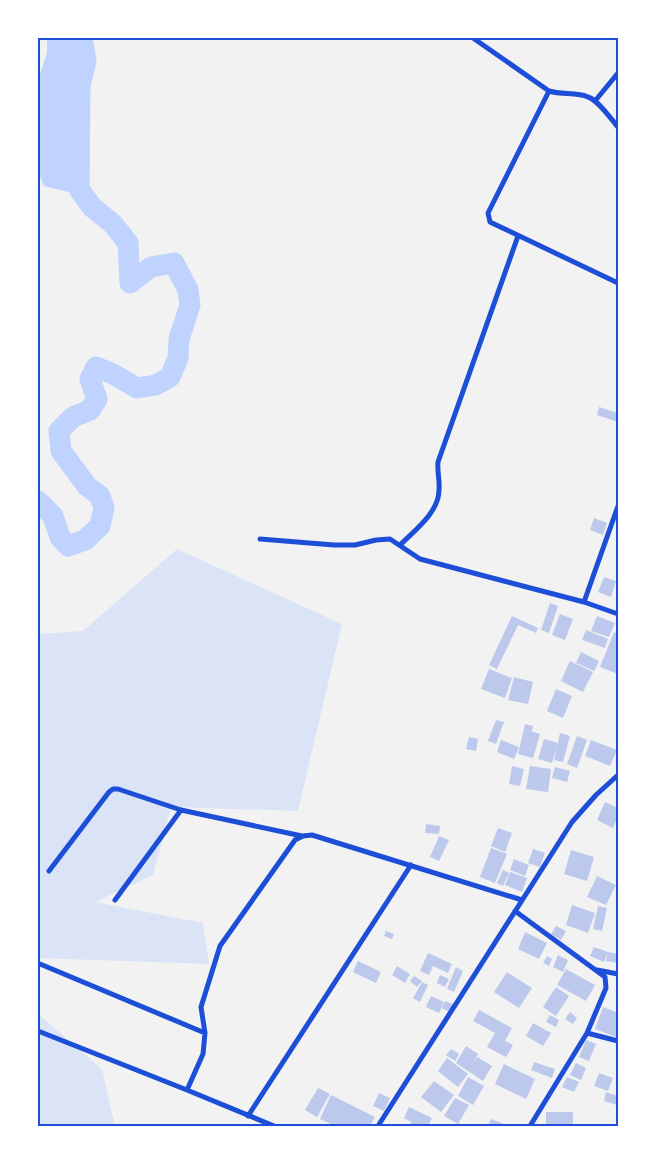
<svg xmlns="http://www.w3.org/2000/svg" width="656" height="1164" viewBox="0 0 656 1164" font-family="'Alegreya Sans',sans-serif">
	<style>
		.green { fill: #dbe4f7 }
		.water { fill: #bfd3fe }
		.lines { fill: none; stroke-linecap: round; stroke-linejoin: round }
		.river { stroke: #bfd3fe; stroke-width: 21 }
		.building { fill: #bdc9ec }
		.minor { stroke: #1d4ed8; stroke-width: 5 }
		.neatline { fill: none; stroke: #1d4ed8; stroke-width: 2 }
	</style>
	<rect width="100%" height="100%" fill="#f2f2f2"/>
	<!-- green -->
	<path class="green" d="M177,549L342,624L298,811L171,807L153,875L95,902L203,923L209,964L38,958V634L83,631Z
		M38,1014L102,1069L115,1126H38Z"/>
	<!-- water -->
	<path class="water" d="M47,38H74L82,62L69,114L76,194L44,186L38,171V80L47,53Z"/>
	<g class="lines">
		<!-- river -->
		<path class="river" d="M38,501L53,516L60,537L68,546L85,540L100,526L104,508L100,496L87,486L61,451L59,431L73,417L90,410L97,399L90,379L96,367L113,374L137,388L156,385L170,377L178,358L179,339L190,305L188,290L174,263L151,267L130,283L128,243L113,224L92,207L79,189L80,86L86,61L82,38"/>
	</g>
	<!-- building -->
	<path class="building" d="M599,407L618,413V422L597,415Z
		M594,518L607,523L603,535L590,530Z
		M604,577L616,581L611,597L598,592Z
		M550,603L558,606L549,633L541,630Z
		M560,614L573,619L565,640L552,635Z
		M512,616L538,628L536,633L518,625L497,669L489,665Z
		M597,616L615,623L609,637L591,631Z
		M586,630L608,639L605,648L582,640Z
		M614,632L618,634V674L600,667Z
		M581,652L599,661L594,671L576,663Z
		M570,661L593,672L583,692L561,681Z
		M489,669L512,678L505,698L481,689Z
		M514,677L533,682L528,704L508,700Z
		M556,689L572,696L563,718L547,711Z
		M496,720L504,722L496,744L488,741Z
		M525,724L533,726L532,731L527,730L540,734L533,758L518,754Z
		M560,733L570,736L563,762L554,760L557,746L552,763L538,759L544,739L558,743Z
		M577,736L587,740L577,768L567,764Z
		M469,737L478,739L476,751L466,749Z
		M501,740L519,747L514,759L497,752Z
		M591,740L617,750L610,766L585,756Z
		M512,766L524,769L520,786L509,784Z
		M530,766L551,769L548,792L526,789Z
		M555,767L570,771L567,782L552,778Z
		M605,802L618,808V816L613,828L597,820Z
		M426,824L440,826L439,834L425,833Z
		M498,828L512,833L505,852L491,846Z
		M439,836L449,840L439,861L430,857Z
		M491,848L507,854L495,883L480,877Z
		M533,849L545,853L540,867L528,863Z
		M571,850L594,857L587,881L564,874Z
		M514,859L529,865L525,876L510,870Z
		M503,870L509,873L503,886L497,883Z
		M510,872L527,878L522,892L505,885Z
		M597,876L616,885L606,905L587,897Z
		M572,905L595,913L588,933L566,925Z
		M598,906L607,908L602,931L593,929Z
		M556,926L566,931L561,940L551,934Z
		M386,931L394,934L392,939L384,936Z
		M525,932L547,943L539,959L518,949Z
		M594,947L608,952L604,962L590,956Z
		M608,952L618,954V963L606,961Z
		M428,953L452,964L448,973L433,966L429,975L420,971Z
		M558,955L568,960L563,972L553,967Z
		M547,956L552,959L549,966L543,963Z
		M358,961L381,972L376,983L353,972Z
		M397,966L410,974L405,983L392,975Z
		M456,967L463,971L454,992L447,989Z
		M566,969L595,985L586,1001L557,985Z
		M507,972L532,988L519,1008L494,992Z
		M440,975L449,979L445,987L437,983Z
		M414,976L422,981L417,987L410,981Z
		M422,982L428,985L420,1002L413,998Z
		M556,987L569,996L556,1016L543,1007Z
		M431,996L444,1002L439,1013L426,1007Z
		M445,1001L455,1005L451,1013L442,1008Z
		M603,1007L618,1013V1029L616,1037L595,1029Z
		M479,1010L512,1028L505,1041L513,1045L506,1057L487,1047L495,1033L473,1021Z
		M570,1012L577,1018L573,1024L565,1019Z
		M550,1015L559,1020L556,1027L546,1022Z
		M533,1023L551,1033L543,1046L526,1036Z
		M586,1040L596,1044L589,1061L579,1057Z
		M466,1046L478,1054L472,1064L477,1057L492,1066L483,1081L456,1063Z
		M451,1049L459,1054L455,1061L446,1055Z
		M447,1058L468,1074L458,1087L438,1071Z
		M534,1062L555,1069L552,1078L531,1070Z
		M576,1063L586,1068L581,1080L570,1075Z
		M504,1064L535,1079L526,1099L495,1084Z
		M599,1073L613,1078L608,1091L594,1086Z
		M468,1077L484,1086L473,1105L458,1096Z
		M567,1077L579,1082L574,1092L562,1087Z
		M434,1081L454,1095L441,1112L421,1097Z
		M318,1088L330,1094L317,1117L305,1110Z
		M606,1092L618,1096L617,1105L604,1101Z
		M379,1093L390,1098L384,1111L373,1106Z
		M331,1095L375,1117L370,1126H335L320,1119Z
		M455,1098L469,1105L458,1124L444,1116Z
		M409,1107L432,1118L428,1126H409L411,1122L404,1118Z
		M546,1112H573V1125L546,1124Z
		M491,1119L504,1124L503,1126H488Z"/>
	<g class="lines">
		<!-- minor -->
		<path class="minor" d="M473,38L549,91C562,95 577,92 588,97C598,100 611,119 618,127
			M549,91L488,213L490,222L618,283
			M595,101L618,73
			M260,539L334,545H355L376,540L390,539L420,559L584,602L618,614
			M400,545C415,530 439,512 439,490C440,481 437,472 438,462L518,236
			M584,602L618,506
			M49,871L109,792L113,789H118L181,810L302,836
			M115,900L181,810
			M515,911L605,977L606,988L587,1033L530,1126
			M40,964L205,1033
			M597,970L618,974
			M38,1031L187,1090
			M587,1033L618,1041
			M248,1116L411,865
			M274,1126L187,1090L203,1054L205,1033L201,1007L220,946L295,840L303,836L312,835L522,900
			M378,1126L572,822L596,795L618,775"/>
	</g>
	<!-- border -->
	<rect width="656" height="1164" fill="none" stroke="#ffffff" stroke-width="78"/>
	<rect x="39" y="39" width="578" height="1086" class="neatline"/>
</svg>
